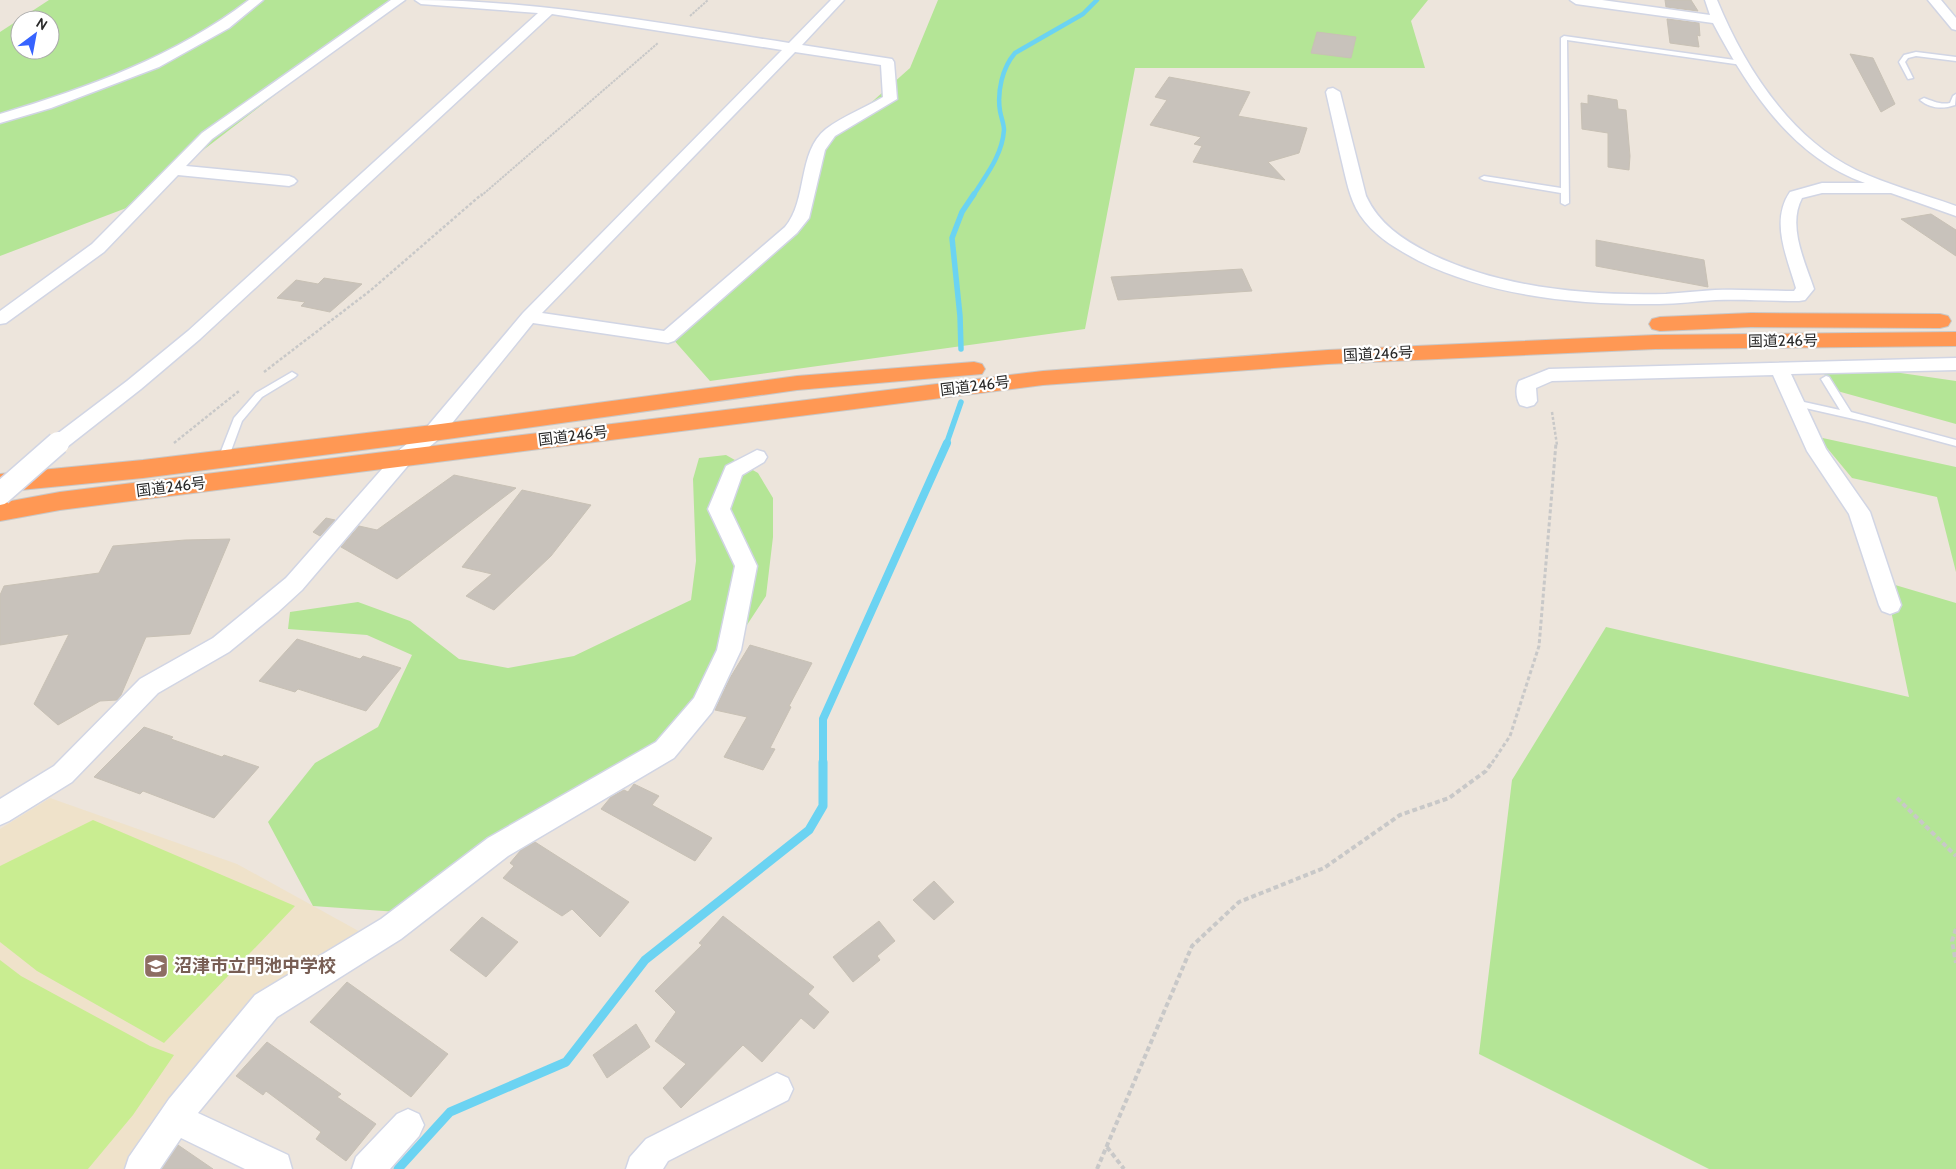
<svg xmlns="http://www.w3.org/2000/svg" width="1956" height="1169" viewBox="0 0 1956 1169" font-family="Cabin,'Noto Sans JP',sans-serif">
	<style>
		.education { fill: #efe2ca }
		.green { fill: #b4e596; fill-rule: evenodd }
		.pitch { fill: #c9ed91 }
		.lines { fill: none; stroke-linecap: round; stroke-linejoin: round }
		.stream-far3 { stroke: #6bd3f2; stroke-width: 4.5 }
		.stream-far2 { stroke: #6bd3f2; stroke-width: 5.5 }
		.stream-far1 { stroke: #6bd3f2; stroke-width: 8 }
		.stream { stroke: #6bd3f2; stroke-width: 9 }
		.building { fill: #c8c2bb; stroke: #c8c1b5 }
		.lane-casing { stroke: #d1d5e4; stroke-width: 3 }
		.street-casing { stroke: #d1d5e4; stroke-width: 3 }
		.highway-casing { stroke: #c8c8c8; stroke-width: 2 }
		.path-far3 { stroke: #c8c8c8; stroke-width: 2; stroke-dasharray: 2.5 1; stroke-linecap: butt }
		.path-far2 { stroke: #c8c8c8; stroke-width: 2.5; stroke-dasharray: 3 2; stroke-linecap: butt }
		.path-far1 { stroke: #c8c8c8; stroke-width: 3; stroke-dasharray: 4 2.5; stroke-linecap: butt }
		.path { stroke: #c8c8c8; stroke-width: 4; stroke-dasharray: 5 3; stroke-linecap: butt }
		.lane { fill: #fff; fill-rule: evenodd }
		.street { fill: #fff; fill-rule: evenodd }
		.highway { fill: #ff9854; fill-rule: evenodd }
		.street-bridge-far1-casing { stroke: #d1d5e4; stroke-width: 19; stroke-linecap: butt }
		.street-bridge-casing { stroke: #d1d5e4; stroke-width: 25; stroke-linecap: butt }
		.street-bridge-far1 { stroke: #fff; stroke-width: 18 }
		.street-bridge { stroke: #fff; stroke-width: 22 }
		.labels { text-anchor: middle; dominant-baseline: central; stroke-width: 4.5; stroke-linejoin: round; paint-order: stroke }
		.street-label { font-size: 15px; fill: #2a2a2a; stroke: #fff }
		.near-education-label { font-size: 18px; font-weight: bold; fill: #785e54; stroke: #fff; text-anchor: start }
	</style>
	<rect width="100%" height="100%" fill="#ede5dc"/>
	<!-- education -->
	<path class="education" d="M50,798L237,864L364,934L260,997L131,1169H0V829Z"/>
	<!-- green -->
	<path class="green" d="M49,0H403L340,45L129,207L0,256V32ZM20,20H50V50H20Z
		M938,0H1428L1411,21L1425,68H1135L1085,329L710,381L672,338L794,227L829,140L910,68Z
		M1873,369L1956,381V424L1830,389L1824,373Z
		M1818,437L1956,467V572L1937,497L1852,478Z
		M726,455L758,473L773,498V537L766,596L665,750L398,912L313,906L268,822L315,763L378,727L412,655L367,635L288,629L290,612L358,602L410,621L459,659L508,668L574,656L691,600L696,561L693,479L699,458Z
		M1885,582L1956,603V1169H1709L1479,1054L1512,780L1606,627L1909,697Z"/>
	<!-- pitch -->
	<path class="pitch" d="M93,820L295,906L164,1043L37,971L0,942V866Z
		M0,960L21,976L150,1046L174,1055L133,1115L88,1169H0Z"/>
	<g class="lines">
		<!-- stream-far3 -->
		<path class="stream-far3" d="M973,196C986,175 1002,156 1004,130C1004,124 1001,117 1000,111C997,92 1002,68 1015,53L1083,14L1097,0"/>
		<!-- stream-far2 -->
		<path class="stream-far2" d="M961,349L960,316L952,238L962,212L974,194
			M946,445L961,402"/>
		<!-- stream-far1 -->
		<path class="stream-far1" d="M823,763V719L947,443"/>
		<!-- stream -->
		<path class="stream" d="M398,1169L450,1112L566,1062L645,960L809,830L823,806V762"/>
	</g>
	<!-- building -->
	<path class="building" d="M1665,0H1691L1698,11L1666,7Z
		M1667,19L1699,23L1700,36L1697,35L1699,47L1670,43Z
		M1317,32L1356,37L1351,58L1311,53Z
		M1850,54L1873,58L1895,104L1881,112Z
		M1169,77L1250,92L1238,116L1307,128L1299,153L1268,162L1285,180L1193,162L1202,146L1194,144L1201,137L1150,125L1167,100L1155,97Z
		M1588,95L1617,100L1618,109L1626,110L1630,156L1629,170L1608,167V133L1582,129L1581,103L1588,104Z
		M1931,214L1956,230V256L1901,219Z
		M1596,240L1704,260L1708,287L1596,266Z
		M1242,269L1252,291L1118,300L1111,277Z
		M324,278L362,284L330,312L301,306L305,302L277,298L296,280L318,284Z
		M454,475L516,488L397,579L341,547L359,526L377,530Z
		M522,490L591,505L551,556L494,610L466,596L492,574L462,567Z
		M326,518L335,520L320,536L313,532Z
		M230,539L190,634L146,637L121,695L117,700L100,701L58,725L34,704L69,634L0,645V595L4,586L99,573L113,546L185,540Z
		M297,639L360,659L363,656L401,668L366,711L298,689L295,692L259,681Z
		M750,645L812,663L789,706L791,707L770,748L775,749L763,770L724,757L747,717L715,710L730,678Z
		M144,727L173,737L171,739L222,757L224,755L259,767L214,818L143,791L140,794L94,777Z
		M634,784L659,796L652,805L712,838L695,861L601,809L611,797L624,790L628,792Z
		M535,842L629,902L600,937L572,909L562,916L503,878L514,866L510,863L521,850Z
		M934,881L954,902L934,920L913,900Z
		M723,916L814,987L808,994L829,1012L814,1029L801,1018L762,1062L743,1045L681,1108L663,1088L686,1064L655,1041L676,1012L655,991L702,945L699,943Z
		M482,917L518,942L486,977L450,950Z
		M879,921L895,941L877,956L880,960L853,982L833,957Z
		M347,982L448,1054L411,1097L310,1022Z
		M636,1024L650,1047L607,1078L593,1055Z
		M267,1042L341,1094L337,1097L376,1124L346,1161L316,1139L321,1132L266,1091L263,1095L236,1076Z
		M178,1145L213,1169H162Z"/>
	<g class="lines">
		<defs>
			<path id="lane" d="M1564,36L1742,61L1745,63L1742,65L1567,40L1569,203L1565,205L1561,203V193L1484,180L1480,178L1484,176L1561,188V38Z
				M1916,52L1956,57V61L1916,56L1908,58L1905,62L1913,78L1908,79L1899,62L1904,55Z
				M1956,94L1955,105C1943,109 1931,109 1920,100L1924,98C1933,101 1940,105 1950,103L1953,96Z
				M292,372L297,375L295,377L262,397L242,421L228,459L227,461H219L218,459L234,418L256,393Z
				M1826,376L1829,377L1851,412L1956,440V446L1867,422L1792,405L1790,403L1795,400L1840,410L1821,379Z"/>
			<path id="street" d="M249,0H263L229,28L159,67L51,108L0,123V114C88,88 176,56 249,0Z
				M391,0H405L212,139L186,166L289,176L294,178L297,181L294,184L289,186L178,175L104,252L6,323L0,324V311L92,244L202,133Z
				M415,0C541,0 664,24 789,43L831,0H844L802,45L892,59L894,62L897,99L835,136L825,150L809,218L797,233L674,341L668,343L533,323L440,438L411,462L302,590L278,612L229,652L158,693L72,782L9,821L0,825V799L54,766L140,679L213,638L286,578L397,452L426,428L523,313L782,50L552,14L200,339L141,389L67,447L60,449L53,447L50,442L53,437L127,381L188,331L538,13L421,4ZM795,52L881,65L883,97C865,108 843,116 826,129C797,152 808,200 785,227L664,331L542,313Z
				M1570,0H1602L1710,15L1705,0H1717C1744,66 1790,138 1856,170C1888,185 1923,194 1956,206V216L1891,193H1822L1802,198C1787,226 1805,262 1814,289L1805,300L1799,301C1771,301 1743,299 1716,300C1697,301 1678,304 1659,304C1580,305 1492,297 1419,261C1397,249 1375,237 1360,215C1349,198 1346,178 1341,158C1336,136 1331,114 1326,92L1328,89L1333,88L1340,92L1366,196C1379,224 1402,239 1429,253C1500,288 1587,296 1666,294C1682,293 1698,291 1715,290C1741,289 1768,291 1794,291L1796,288C1787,257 1770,221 1790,192L1822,183H1865C1792,157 1748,89 1713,23L1576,4Z
				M1928,0H1941L1956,18V30L1952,29Z
				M1956,358V370L1791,374L1826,449L1870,512L1901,605L1898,611L1890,614L1882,611L1879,605L1849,514L1807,451L1773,375L1552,381L1536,388L1537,401L1534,405L1527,407L1520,405C1516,399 1515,387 1519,381L1549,369Z
				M757,450L764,452L767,457L764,462L742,475L730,509L757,566L741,650L712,712L674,758L508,856L401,939L277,1017L198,1113L288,1155L292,1169H245L181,1138L160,1169H125L129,1157L169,1099L255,995L381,919L488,838L656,742L694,698L717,650L735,566L708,509L726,466Z
				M777,1073L788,1078L793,1089L788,1100L668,1161L663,1169H626L630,1157L646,1139Z
				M408,1109L419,1114L424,1125L419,1136L390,1169H352L356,1157L397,1114Z"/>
			<path id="highway" d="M1751,313L1940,314L1948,316L1951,321L1948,326L1940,328L1751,327L1660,331L1652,329L1649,324L1652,319L1660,317Z
				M1956,332V346L1655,349L1328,364L1043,385L60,510L0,521V503L60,492L1043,371L1328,350L1655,335Z
				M974,362L982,364L985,369L982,374L797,390L433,441L143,478L0,492V474L143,460L433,425L797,376Z"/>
		</defs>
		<!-- lane casing -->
		<use href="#lane" class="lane-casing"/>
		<!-- street casing -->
		<use href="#street" class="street-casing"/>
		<!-- highway casing -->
		<use href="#highway" class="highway-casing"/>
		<!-- path-far3 -->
		<path class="path-far3" d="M690,16L708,0
			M481,196L658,43"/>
		<!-- path-far2 -->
		<path class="path-far2" d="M264,372L371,290L482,194
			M1552,412L1557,445
			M174,443L239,391"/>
		<!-- path-far1 -->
		<path class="path-far1" d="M1492,763L1510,736L1539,646L1556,443"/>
		<!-- path -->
		<path class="path" d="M1897,798L1956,856
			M1956,929L1952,941L1956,963
			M1107,1147L1124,1169
			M1097,1169L1192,946L1239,902L1324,868L1400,815L1449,798L1486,771L1492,762"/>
		<!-- lane -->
		<use href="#lane" class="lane"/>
		<!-- street -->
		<use href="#street" class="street"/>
		<!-- highway -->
		<use href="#highway" class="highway"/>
		<defs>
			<path id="street-bridge-far1" d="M57,445L60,442"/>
			<path id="street-bridge" d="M0,494L58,443"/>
		</defs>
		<!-- street-bridge-far1 casing -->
		<use href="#street-bridge-far1" class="street-bridge-far1-casing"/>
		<!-- street-bridge casing -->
		<use href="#street-bridge" class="street-bridge-casing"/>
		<!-- street-bridge-far1 -->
		<use href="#street-bridge-far1" class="street-bridge-far1"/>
		<!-- street-bridge -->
		<use href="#street-bridge" class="street-bridge"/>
	</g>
	<!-- icons -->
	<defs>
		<symbol id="school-square" viewBox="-11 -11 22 22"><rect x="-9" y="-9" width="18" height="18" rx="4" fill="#8d6e63" stroke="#fff"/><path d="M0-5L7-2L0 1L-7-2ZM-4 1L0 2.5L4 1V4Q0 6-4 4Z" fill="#fff"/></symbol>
	</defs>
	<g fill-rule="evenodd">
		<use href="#school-square" x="142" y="952" width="28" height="28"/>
	</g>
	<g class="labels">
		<!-- street labels -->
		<g class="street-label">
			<text transform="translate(1783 341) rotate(-1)">国道246号</text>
			<text transform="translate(1378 354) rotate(-3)">国道246号</text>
			<text transform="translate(975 386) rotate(-7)">国道246号</text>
			<text transform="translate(573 436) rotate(-7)">国道246号</text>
			<text transform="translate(171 487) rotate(-7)">国道246号</text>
		</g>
		<!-- near-education labels -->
		<g class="near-education-label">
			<text x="174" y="966">沼津市立門池中学校</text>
		</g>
	</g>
	<!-- north arrow -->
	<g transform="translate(35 35) rotate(32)"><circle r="24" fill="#ffffff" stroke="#aaaaaa"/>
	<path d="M0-4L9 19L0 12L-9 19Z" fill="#3663ff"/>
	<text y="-8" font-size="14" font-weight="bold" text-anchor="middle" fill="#2a2a2a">N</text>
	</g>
</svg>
